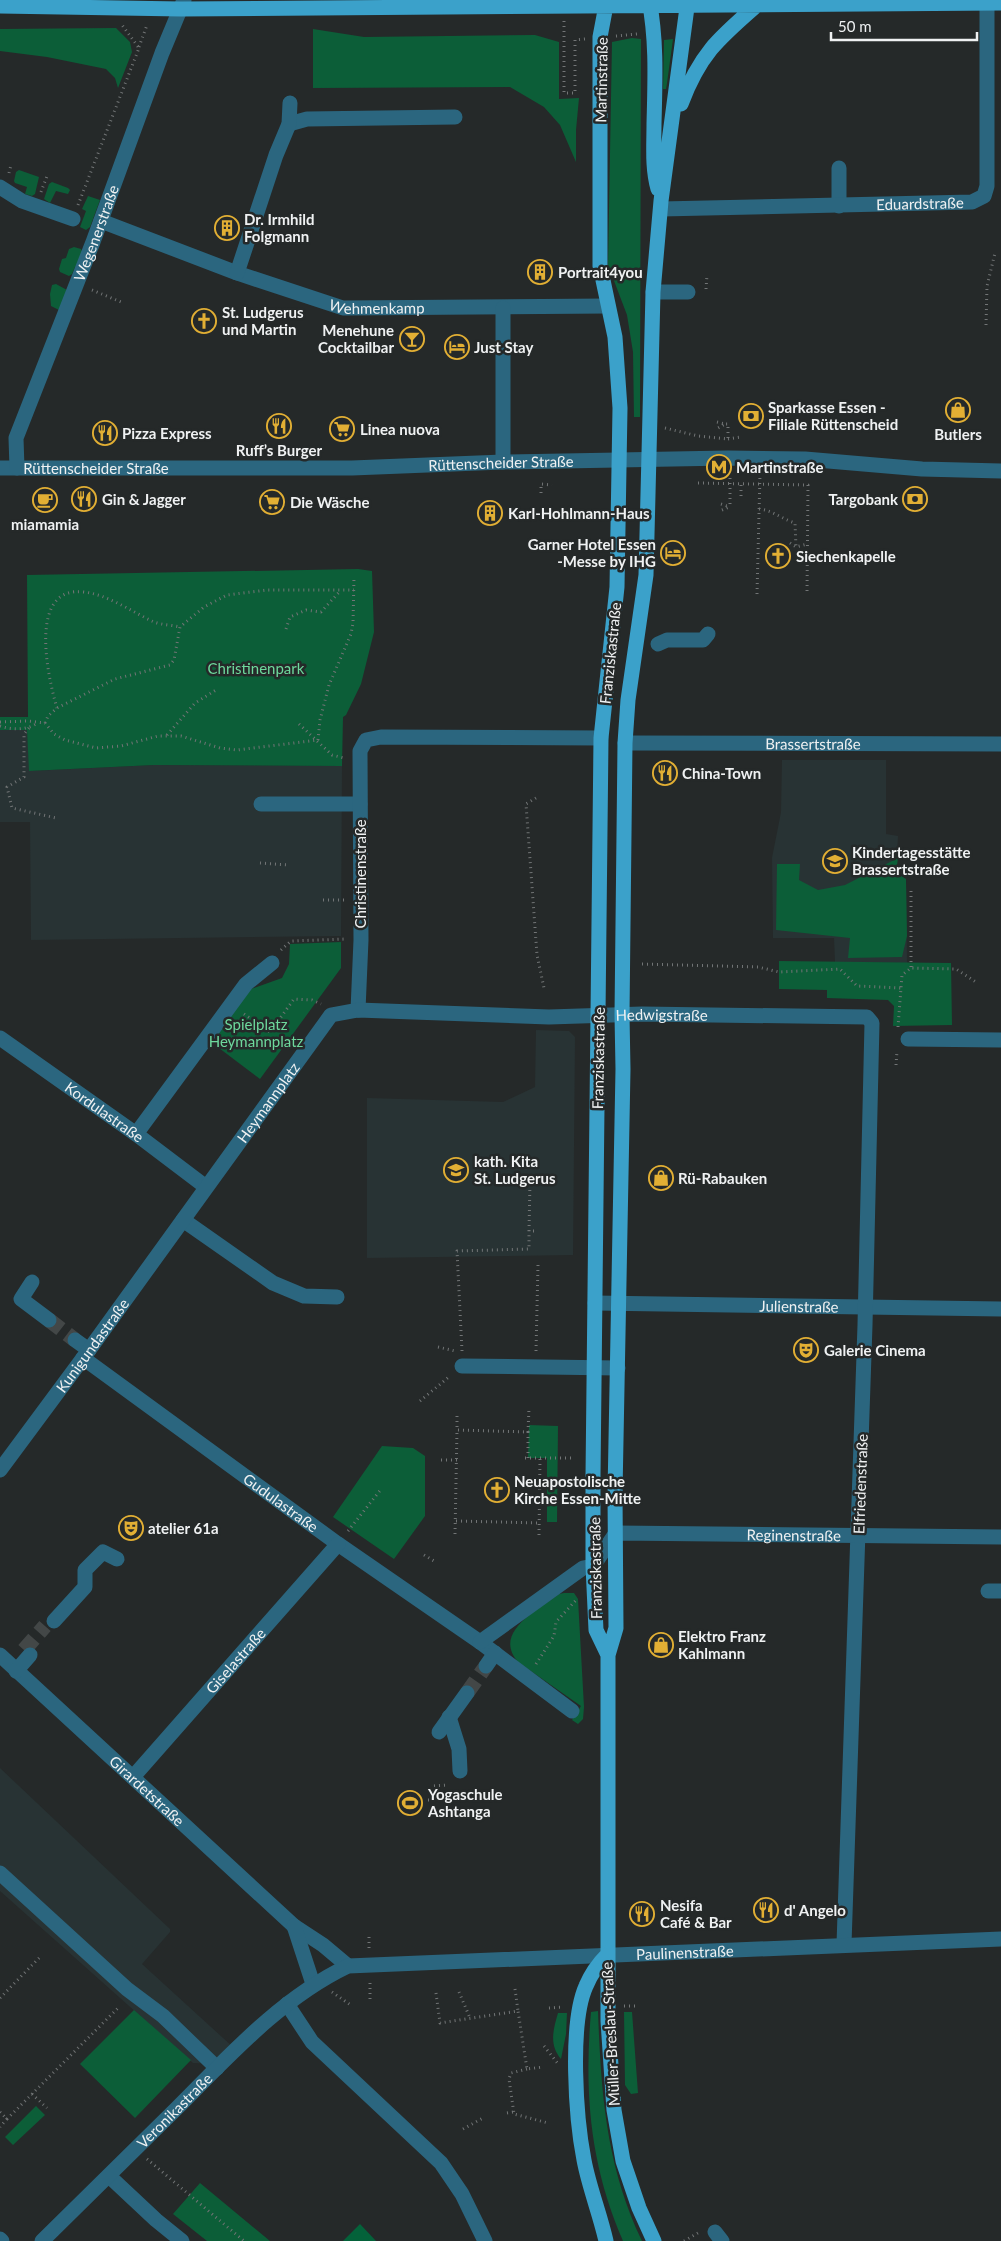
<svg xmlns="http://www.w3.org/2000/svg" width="1001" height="2241" viewBox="0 0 1001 2241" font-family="Lato,sans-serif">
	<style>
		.built { fill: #283334 }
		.green { fill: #0c5e38 }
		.forest { fill: #04623a }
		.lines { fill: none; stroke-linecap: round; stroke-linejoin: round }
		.minor-tunnel { stroke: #434747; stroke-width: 15; stroke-dasharray: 15 8; stroke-linecap: butt }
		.path { stroke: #727576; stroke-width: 3; stroke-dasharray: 1 4; stroke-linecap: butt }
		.minor { stroke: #2b667f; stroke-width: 15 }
		.major { stroke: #3ba1ca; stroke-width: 15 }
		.labels { text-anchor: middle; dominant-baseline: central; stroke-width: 5; stroke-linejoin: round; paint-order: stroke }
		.street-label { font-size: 15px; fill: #eff1f2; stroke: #252929 }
		.poi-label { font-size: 15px; font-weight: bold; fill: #eff1f2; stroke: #252929; text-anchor: start }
		.park-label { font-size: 15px; fill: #6ed99d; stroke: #252929 }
	</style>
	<rect width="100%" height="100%" fill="#252929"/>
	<!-- built -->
	<path class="built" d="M0,730H27L30,771L154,765L342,766L341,936L31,940L30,822H0Z
		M782,760H886V834L898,836L896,873L906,879L907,963L835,962L834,938H773L772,858L781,812Z
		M536,1030L569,1031L575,1037L573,1255L367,1258V1098L503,1102L535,1087Z
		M0,1768L170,1929V1932L142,1964L234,2048L216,2064L193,2063L0,1891Z"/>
	<!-- green -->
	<path class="green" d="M116,28L130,42L132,52L118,88L115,78L106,69L47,57L0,51V29Z
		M313,29L364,37L535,35L559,42V99L579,98L576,130V162L560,125L544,107L510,87L313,88Z
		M632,38L641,39L640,417H634L633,352L627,315L608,265L612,42Z
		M673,39L667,83L666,89H663L664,40Z
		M19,170L39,177L35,194L32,196L25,194L27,187L15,183L14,181L16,172Z
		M52,182L68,188L70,190L68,194L56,191L50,203L44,199L49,184Z
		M88,196L100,200L90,227L86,230L80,227L86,211L82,209Z
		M74,247L81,249L83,254L79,265L75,267L72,274L69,276L60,272L59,269L62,259L66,258L69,249Z
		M56,284L67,290L59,310L51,306L50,294L52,285Z
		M358,569L372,571L374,632L361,684L346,715L343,717L342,766L154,765L29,771L27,730H0V717H28L27,575Z
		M898,858L896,873L906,879L907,936L902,957L848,958L850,938L776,930L777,864H800L799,880L818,890L845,885Z
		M341,942V968L260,1079L211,1042L251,989L282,978L289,964L290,944Z
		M779,961L951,963L952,1025L893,1026L894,1006L888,1000L827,998V990L779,989Z
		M529,1425L558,1426L557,1522H547V1458H528Z
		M382,1446L413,1448L425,1456V1516L394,1559L333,1517Z
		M564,1593H574L578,1599L584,1707L583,1719L578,1724L572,1720L581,1706L518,1662C492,1632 538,1610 559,1594Z
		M134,2010L191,2060L135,2118L80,2064Z
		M598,2011C601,2093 606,2166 642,2241H623C590,2165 584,2093 591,2012Z
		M624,2012H632L638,2093L631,2094L625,2085Z
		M558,2013H567L566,2034L561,2059C549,2045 553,2030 558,2013Z
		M36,2106L45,2115L13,2145L5,2137Z
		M200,2183L270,2241H207L173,2214Z"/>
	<!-- forest -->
	<path class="forest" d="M360,2224L376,2241H343Z"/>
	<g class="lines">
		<!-- minor-tunnel -->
		<path class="minor-tunnel" d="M49,1320L75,1340
			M24,1650L45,1626
			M467,1693L486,1666"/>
		<!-- path -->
		<path class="path" d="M564,21V93H575V40L585,39
			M616,36L637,34
			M139,47L147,25
			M9,173L11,165
			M41,192L47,176
			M78,205L139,48L122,25
			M706,289L707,275
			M92,290L121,302
			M986,325L987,286L995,253
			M717,422L725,424L718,428
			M665,428L698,436L728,439V424H725
			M728,439L741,437
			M730,478V507
			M698,483L808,485L807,594
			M541,493V484L552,485
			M741,496V484
			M721,504L730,507
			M759,509C772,510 782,519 795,523L796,547
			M722,510L729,507
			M790,543L796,547L807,544
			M757,594L760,474
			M286,629L290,617L306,610L321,612L341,590
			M57,708C48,678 27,585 84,592C109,595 132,612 154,622C162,625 172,625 180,627
			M0,722L28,721L45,723L54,734L65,740L96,748L121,746L158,736H181L220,748L237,750L318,740
			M45,723L48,716L57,708L115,679L170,665L174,660L180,627L204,607L227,595L267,590H354
			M299,724L332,755L344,758
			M0,726C12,730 26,730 36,724
			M29,728L24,734V777L7,787L12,808L56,818
			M167,735L195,703L216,690
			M318,740L320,720L329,685L351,634L353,623L354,577
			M536,798L526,804L537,955L544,988
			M260,863L288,865
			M911,891V968
			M323,900H345
			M281,950L291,941L346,939
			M642,964L758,967L779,972L840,969L857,986L901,988
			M244,1014L270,1032L294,999L312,1000L321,1004
			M898,1027L902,975L911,968L956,969L976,982
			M896,1065L897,1051
			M534,1231H529L530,1181L547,1182
			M438,1347L455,1351
			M462,1351L457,1251L529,1249V1231
			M536,1351L538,1265
			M420,1401L450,1376
			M457,1416V1430
			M528,1432L529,1408
			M525,1458H574
			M441,1460H461
			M456,1521L539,1523
			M348,1531L382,1488
			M455,1534L457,1430L528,1432V1458
			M539,1535L540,1458
			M424,1555L434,1561
			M536,1664L554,1636L556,1622L577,1599
			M428,1800H433V1786L447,1785
			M369,1937V1948
			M370,1983V2001
			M515,1989L518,2011
			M332,1992L352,2006
			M459,1992L470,2018
			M436,1993L440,2023L518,2011L527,2069L543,2067
			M0,1998L41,1956
			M624,2006H636
			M549,2008L563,2007
			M544,2046L559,2065
			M527,2069L511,2073L509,2079L514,2114L548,2123
			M32,2094L47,2108
			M0,2112L7,2119L0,2127
			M507,2113L513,2112
			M7,2119L118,2008
			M463,2129L483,2118
			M147,2159L244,2241
			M684,2241L698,2233"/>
		<!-- minor -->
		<g class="minor">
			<path d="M289,124L307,119L455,117"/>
			<path d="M0,187L22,201L73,219"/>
			<path d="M839,206V168"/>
			<path id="s1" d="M661,209L972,202L984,196L987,186V3"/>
			<path id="s2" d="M101,221L237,273L343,308L608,306"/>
			<path d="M237,273L276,155L289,124L290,103"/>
			<path d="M653,292H688"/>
			<path d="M503,462V308"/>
			<path id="s3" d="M0,468H352L503,462L728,458L805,459L922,469L1001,471"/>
			<path id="s4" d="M17,468L16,438L93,242L162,53L184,0"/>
			<path d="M658,644L667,640H703L708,634"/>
			<path id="s5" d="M625,743L1001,744"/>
			<path d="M261,804H360"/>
			<path d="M358,1010L361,940L360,751L366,740L381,737L601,738"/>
			<path id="s6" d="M0,1038L136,1134L206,1187"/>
			<path d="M908,1039L1001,1040"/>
			<path d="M136,1134L246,984L272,963"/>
			<path d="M183,1220L273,1283L304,1296L337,1297"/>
			<path d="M32,1282L21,1299L49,1320"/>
			<path id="s7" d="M595,1303L1001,1309"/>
			<path d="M75,1340L89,1350"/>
			<path id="s8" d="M83,1358L338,1544L480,1642L572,1711"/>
			<path d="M462,1366L618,1368"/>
			<path id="s9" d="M0,1470L89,1350L331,1015L358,1010L549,1017L642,1014L867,1017L872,1023L865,1325L844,1944"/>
			<path d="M988,1591H1001"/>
			<path d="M54,1621L85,1587V1570L103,1552L117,1559"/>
			<path id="s10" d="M480,1642L576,1573L583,1568L593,1566L616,1533L1001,1537"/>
			<path id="s11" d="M0,1655L294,1926L323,1945L348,1966"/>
			<path d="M486,1666L495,1653"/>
			<path d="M16,1671L30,1655"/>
			<path d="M449,1717L459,1749L460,1771"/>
			<path d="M439,1732L467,1693"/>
			<path id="s12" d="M133,1777L338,1544"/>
			<path d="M0,1873L127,1989L163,2016L217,2068"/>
			<path d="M294,1926L313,1984"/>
			<path d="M287,2004L312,2042L441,2163L462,2194L485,2241"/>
			<path d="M109,2176L156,2220L182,2241"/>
			<path d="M715,2232L722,2241"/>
			<path d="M0,2239L2,2241"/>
			<path id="s13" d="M42,2241C87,2197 132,2152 177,2108C229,2056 281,1998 348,1966L1001,1939"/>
		</g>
		<!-- major -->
		<path class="major" d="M607,0L600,37V266L615,337L620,408L617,587L601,738L593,1476V1566L596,1630L608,1655
			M649,0C657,41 655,82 654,124C654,146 652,168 658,189
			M0,6L181,9L1001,3
			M681,104C700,54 718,39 757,5
			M606,2241C600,2214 589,2187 584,2160C576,2119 569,2024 586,1986C591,1974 598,1964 607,1955
			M654,2241L639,2208L623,2161L614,2110L608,2021V1655L616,1628L615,1493L623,1069L622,1015L625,743L628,700L646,575L653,292L661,201L688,0"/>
	</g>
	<!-- icons -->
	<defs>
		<symbol id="building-ring" viewBox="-11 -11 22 22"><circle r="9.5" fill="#252929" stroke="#e2af34" stroke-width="1.5"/><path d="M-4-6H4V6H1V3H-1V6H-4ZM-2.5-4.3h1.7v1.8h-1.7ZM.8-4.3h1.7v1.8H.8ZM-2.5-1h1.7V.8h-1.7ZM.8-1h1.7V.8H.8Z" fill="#e2af34"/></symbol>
		<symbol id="church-ring" viewBox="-11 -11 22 22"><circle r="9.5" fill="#252929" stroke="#e2af34" stroke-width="1.5"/><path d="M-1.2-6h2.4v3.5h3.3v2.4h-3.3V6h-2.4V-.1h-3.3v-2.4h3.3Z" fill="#e2af34"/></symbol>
		<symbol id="bar-ring" viewBox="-11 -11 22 22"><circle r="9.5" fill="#252929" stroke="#e2af34" stroke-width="1.5"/><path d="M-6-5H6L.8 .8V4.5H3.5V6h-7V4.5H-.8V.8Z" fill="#e2af34"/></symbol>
		<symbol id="hotel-ring" viewBox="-11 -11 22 22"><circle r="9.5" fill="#252929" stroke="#e2af34" stroke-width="1.5"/><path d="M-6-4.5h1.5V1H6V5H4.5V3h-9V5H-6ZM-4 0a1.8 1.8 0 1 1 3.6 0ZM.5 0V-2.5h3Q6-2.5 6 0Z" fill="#e2af34"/></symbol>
		<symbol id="shop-ring" viewBox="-11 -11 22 22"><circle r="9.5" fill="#252929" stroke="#e2af34" stroke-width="1.5"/><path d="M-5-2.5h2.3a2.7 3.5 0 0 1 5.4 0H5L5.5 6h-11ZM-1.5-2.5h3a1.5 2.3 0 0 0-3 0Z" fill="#e2af34"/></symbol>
		<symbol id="bank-ring" viewBox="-11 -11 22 22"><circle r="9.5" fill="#252929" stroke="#e2af34" stroke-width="1.5"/><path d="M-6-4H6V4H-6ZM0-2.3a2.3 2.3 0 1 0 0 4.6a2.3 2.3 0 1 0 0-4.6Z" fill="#e2af34"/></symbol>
		<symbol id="restaurant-ring" viewBox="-11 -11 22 22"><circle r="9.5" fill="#252929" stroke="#e2af34" stroke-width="1.5"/><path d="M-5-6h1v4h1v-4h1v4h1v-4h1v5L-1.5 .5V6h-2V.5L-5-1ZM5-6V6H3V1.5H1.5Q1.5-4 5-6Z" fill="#e2af34"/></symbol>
		<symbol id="supermarket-ring" viewBox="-11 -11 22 22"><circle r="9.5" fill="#252929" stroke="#e2af34" stroke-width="1.5"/><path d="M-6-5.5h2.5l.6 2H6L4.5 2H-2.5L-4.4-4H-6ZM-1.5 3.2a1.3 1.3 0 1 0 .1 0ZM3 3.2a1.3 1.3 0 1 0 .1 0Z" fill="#e2af34"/></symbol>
		<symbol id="metro-ring" viewBox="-11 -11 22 22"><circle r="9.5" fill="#252929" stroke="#e2af34" stroke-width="1.5"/><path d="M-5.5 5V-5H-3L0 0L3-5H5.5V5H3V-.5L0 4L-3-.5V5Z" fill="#e2af34"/></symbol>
		<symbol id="cafe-ring" viewBox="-11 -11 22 22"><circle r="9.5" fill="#252929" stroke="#e2af34" stroke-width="1.5"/><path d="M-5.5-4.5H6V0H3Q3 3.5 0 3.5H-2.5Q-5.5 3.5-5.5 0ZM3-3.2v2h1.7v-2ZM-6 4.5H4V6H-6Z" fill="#e2af34"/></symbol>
		<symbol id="school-ring" viewBox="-11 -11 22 22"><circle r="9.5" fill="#252929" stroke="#e2af34" stroke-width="1.5"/><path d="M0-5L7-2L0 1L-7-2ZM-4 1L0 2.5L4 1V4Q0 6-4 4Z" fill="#e2af34"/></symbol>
		<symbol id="theatre-ring" viewBox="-11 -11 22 22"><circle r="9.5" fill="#252929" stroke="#e2af34" stroke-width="1.5"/><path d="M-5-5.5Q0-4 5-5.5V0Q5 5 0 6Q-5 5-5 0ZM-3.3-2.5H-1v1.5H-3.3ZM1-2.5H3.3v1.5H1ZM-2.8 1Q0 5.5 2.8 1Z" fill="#e2af34"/></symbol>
		<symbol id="stadium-ring" viewBox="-11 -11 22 22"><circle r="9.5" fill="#252929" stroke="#e2af34" stroke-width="1.5"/><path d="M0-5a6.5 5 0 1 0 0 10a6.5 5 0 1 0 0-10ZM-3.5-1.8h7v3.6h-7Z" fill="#e2af34"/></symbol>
	</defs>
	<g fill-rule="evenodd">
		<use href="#building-ring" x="213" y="214" width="28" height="28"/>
		<use href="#building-ring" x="526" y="258" width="28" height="28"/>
		<use href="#church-ring" x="190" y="307" width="28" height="28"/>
		<use href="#bar-ring" x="398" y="325" width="28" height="28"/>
		<use href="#hotel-ring" x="443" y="333" width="28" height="28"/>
		<use href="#shop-ring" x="944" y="396" width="28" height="28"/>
		<use href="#bank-ring" x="737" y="402" width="28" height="28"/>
		<use href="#restaurant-ring" x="265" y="412" width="28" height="28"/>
		<use href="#supermarket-ring" x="328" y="415" width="28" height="28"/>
		<use href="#restaurant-ring" x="91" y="419" width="28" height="28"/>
		<use href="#metro-ring" x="705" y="453" width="28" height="28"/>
		<use href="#restaurant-ring" x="70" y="485" width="28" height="28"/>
		<use href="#bank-ring" x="901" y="485" width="28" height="28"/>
		<use href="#cafe-ring" x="31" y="486" width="28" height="28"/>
		<use href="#supermarket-ring" x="258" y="488" width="28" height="28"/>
		<use href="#building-ring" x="476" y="499" width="28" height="28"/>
		<use href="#hotel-ring" x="659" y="539" width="28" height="28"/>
		<use href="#church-ring" x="764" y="542" width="28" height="28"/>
		<use href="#restaurant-ring" x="651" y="759" width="28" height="28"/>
		<use href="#school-ring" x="821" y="847" width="28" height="28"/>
		<use href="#school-ring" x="442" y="1156" width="28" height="28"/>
		<use href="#shop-ring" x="647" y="1164" width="28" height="28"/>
		<use href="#theatre-ring" x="792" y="1336" width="28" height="28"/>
		<use href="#church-ring" x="483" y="1476" width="28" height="28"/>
		<use href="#theatre-ring" x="117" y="1514" width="28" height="28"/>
		<use href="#shop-ring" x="647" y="1631" width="28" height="28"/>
		<use href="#stadium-ring" x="396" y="1789" width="28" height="28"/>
		<use href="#restaurant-ring" x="752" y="1896" width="28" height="28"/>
		<use href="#restaurant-ring" x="628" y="1900" width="28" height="28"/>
	</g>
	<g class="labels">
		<!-- street labels -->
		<g class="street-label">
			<text transform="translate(601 80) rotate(-89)">Martinstraße</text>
			<text stroke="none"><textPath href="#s1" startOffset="259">Eduardstraße</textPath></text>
			<text stroke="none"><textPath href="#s4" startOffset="250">Wegenerstraße</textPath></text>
			<text stroke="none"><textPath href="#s2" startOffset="291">Wehmenkamp</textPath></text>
			<text stroke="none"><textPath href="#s3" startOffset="501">Rüttenscheider Straße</textPath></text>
			<text stroke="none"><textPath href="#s3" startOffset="96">Rüttenscheider Straße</textPath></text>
			<text transform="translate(610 653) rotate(-84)">Franziskastraße</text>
			<text stroke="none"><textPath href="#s5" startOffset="188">Brassertstraße</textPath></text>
			<text transform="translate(360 874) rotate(-90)">Christinenstraße</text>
			<text stroke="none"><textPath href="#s9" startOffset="894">Hedwigstraße</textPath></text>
			<text transform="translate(598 1058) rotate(-89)">Franziskastraße</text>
			<text stroke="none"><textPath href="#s9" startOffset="455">Heymannplatz</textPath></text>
			<text stroke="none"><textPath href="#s6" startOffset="128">Kordulastraße</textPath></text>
			<text stroke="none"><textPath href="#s7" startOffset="204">Julienstraße</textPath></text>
			<text stroke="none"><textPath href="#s9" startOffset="155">Kunigundastraße</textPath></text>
			<text transform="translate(860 1484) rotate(-88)">Elfriedenstraße</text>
			<text stroke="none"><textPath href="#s8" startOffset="245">Gudulastraße</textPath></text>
			<text stroke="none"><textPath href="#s10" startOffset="355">Reginenstraße</textPath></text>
			<text transform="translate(595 1568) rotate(-91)">Franziskastraße</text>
			<text stroke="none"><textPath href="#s12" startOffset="155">Giselastraße</textPath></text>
			<text stroke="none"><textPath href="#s11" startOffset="200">Girardetstraße</textPath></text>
			<text stroke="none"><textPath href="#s13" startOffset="750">Paulinenstraße</textPath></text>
			<text transform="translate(610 2034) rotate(-93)">Müller-Breslau-Straße</text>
			<text stroke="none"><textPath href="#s13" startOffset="186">Veronikastraße</textPath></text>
		</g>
		<!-- poi labels -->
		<g class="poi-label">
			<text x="244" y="219">Dr. Irmhild<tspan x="244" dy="17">Folgmann</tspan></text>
			<text x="558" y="272">Portrait4you</text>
			<text x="222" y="312">St. Ludgerus<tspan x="222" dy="17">und Martin</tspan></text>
			<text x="394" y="330" text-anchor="end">Menehune<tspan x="394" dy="17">Cocktailbar</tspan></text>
			<text x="474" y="347">Just Stay</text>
			<text x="768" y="407">Sparkasse Essen -<tspan x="768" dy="17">Filiale Rüttenscheid</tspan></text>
			<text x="360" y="429">Linea nuova</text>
			<text x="122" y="433">Pizza Express</text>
			<text x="958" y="434" text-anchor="middle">Butlers</text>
			<text x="279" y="450" text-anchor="middle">Ruff’s Burger</text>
			<text x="736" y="467">Martinstraße</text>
			<text x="102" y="499">Gin &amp; Jagger</text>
			<text x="898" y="499" text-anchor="end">Targobank</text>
			<text x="290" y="502">Die Wäsche</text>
			<text x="508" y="513">Karl-Hohlmann-Haus</text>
			<text x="45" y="524" text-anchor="middle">miamamia</text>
			<text x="656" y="544" text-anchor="end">Garner Hotel Essen<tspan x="656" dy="17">-Messe by IHG</tspan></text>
			<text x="796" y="556">Siechenkapelle</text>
			<text x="682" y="773">China-Town</text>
			<text x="852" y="852">Kindertagesstätte<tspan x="852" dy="17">Brassertstraße</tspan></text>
			<text x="474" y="1161">kath. Kita<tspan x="474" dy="17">St. Ludgerus</tspan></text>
			<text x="678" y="1178">Rü-Rabauken</text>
			<text x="824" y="1350">Galerie Cinema</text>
			<text x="514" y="1481">Neuapostolische<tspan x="514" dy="17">Kirche Essen-Mitte</tspan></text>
			<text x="148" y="1528">atelier 61a</text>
			<text x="678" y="1636">Elektro Franz<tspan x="678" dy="17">Kahlmann</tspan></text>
			<text x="428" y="1794">Yogaschule<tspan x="428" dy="17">Ashtanga</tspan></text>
			<text x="660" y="1905">Nesifa<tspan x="660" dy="17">Café &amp; Bar</tspan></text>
			<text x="784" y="1910">d' Angelo</text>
		</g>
		<!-- park labels -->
		<g class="park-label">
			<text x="256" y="668">Christinenpark</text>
			<text x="256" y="1024">Spielplatz<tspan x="256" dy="17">Heymannplatz</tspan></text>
		</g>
	</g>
	<!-- scale -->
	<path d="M831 32v8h146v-8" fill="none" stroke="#eff1f2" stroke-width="2.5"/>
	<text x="838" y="32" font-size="15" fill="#eff1f2" stroke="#252929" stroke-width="4" paint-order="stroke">50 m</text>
</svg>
